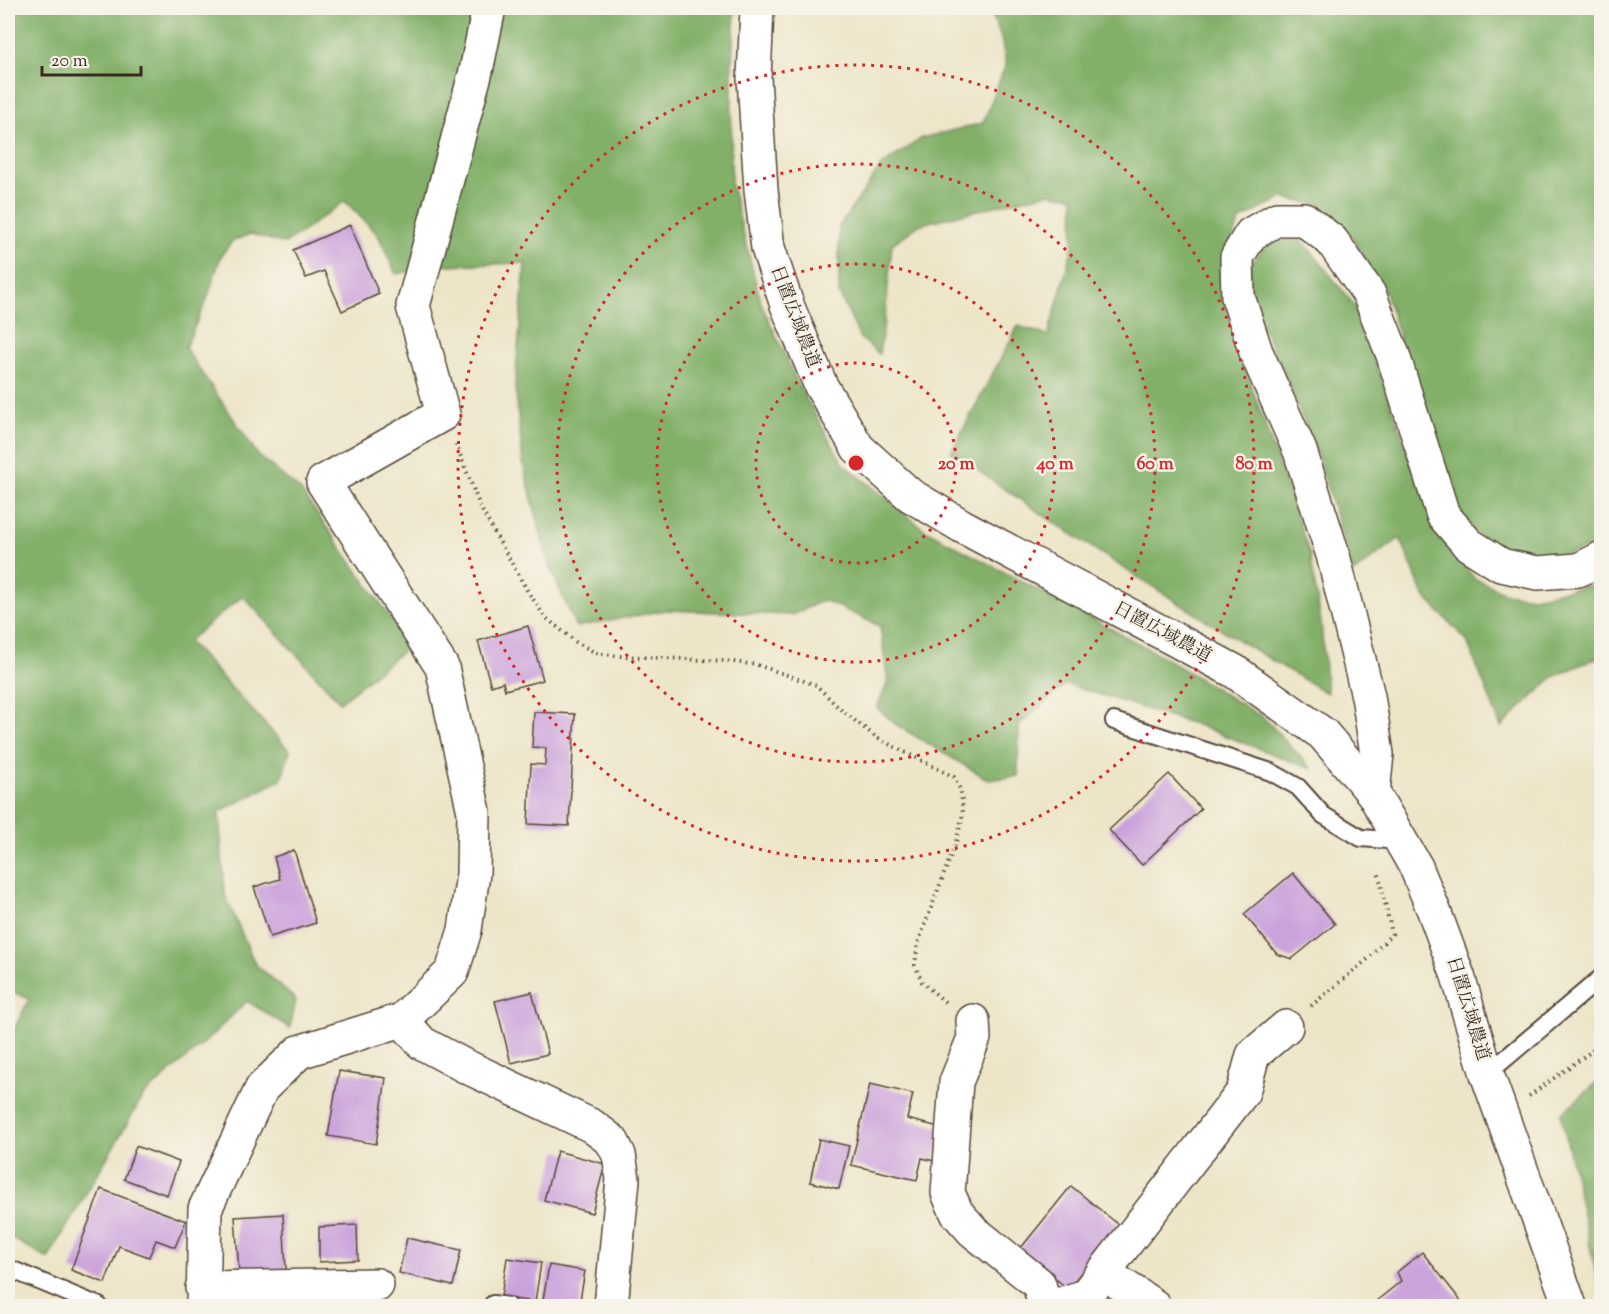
<svg xmlns="http://www.w3.org/2000/svg" width="1609" height="1314" viewBox="0 0 1609 1314" font-family="'Sorts Mill Goudy','Noto Serif JP',serif">
	<style>
		.forest { fill: #82b069; stroke: #5e6d44; stroke-width: 1.5 }
		.building { fill: #cba3dc }
		.lines { fill: none; stroke-linecap: round; stroke-linejoin: round }
		.lane-casing { stroke: #564638; stroke-width: 20 }
		.street-casing { stroke: #564638; stroke-width: 36 }
		.secondary-casing { stroke: #564638; stroke-width: 36 }
		.path { stroke: #564638; stroke-width: 4; stroke-dasharray: 1.5 4.5; stroke-linecap: butt }
		.lane { stroke: #fff; stroke-width: 16 }
		.street { stroke: #fff; stroke-width: 33 }
		.secondary { stroke: #fff; stroke-width: 33 }
		.ring { fill: none; stroke: #d62828; stroke-width: 3; stroke-dasharray: 3 6 }
		.labels { text-anchor: middle; dominant-baseline: central; stroke-width: 5; stroke-linejoin: round; paint-order: stroke }
		.street-label { font-size: 18px; fill: #3b2a1e; stroke: #f7f3e8 }
		.centre { fill: #d62828; stroke: #f7f3e8; stroke-width: 3 }
		.ring-label { font-size: 18px; text-anchor: middle; font-weight: bold; fill: #d62828; stroke: #f7f3e8; stroke-width: 5; stroke-linejoin: round; paint-order: stroke }
	</style>
	<rect width="100%" height="100%" fill="#f7f3e8"/>
	<filter id="ink" filterUnits="userSpaceOnUse"><feTurbulence type="fractalNoise" baseFrequency=".0167" numOctaves="2"/><feDisplacementMap in="SourceGraphic" scale="12" xChannelSelector="R" yChannelSelector="G"/><feConvolveMatrix kernelMatrix="1 2 1 2 8 2 1 2 1" color-interpolation-filters="sRGB"/></filter>
	<filter id="wash" filterUnits="userSpaceOnUse"><feTurbulence type="fractalNoise" baseFrequency=".008" numOctaves="4" result="noise"/><feDisplacementMap in="SourceGraphic" scale="24" xChannelSelector="R" yChannelSelector="G"/><feGaussianBlur stdDeviation="1.35" result="paint"/><feColorMatrix in="noise" values="0 0 0 0 0 0 0 0 0 0 0 0 0 0 0 0 0 1.4 0 .05"/><feComposite in="paint" operator="in"/></filter>
	<g filter="url(#wash)">
		<rect width="100%" height="100%" fill="#ede5c8"/>
		<!-- forest -->
		<path class="forest" d="M8,8H735L732,65L731,185L761,303L800,388L843,463L925,530L1160,655L1264,718L1312,769L1197,725L1066,684L1019,725L1018,776L989,780L898,726L877,708L888,682L880,626L824,600L792,615L666,610L576,627L548,562L523,463L515,386L525,263L443,265L396,274L378,235L345,201L285,244L251,234L232,241L221,256L207,299L185,348L258,455L301,491L410,645L340,702L243,596L188,641L290,751L281,780L219,812L225,895L255,964L296,1000L290,1028L247,1001L205,1042L143,1096L48,1259L8,1236V1042L29,999L8,990Z
			M990,8H1601V542L1597,546L1553,557L1515,555L1480,537L1453,508L1385,292L1351,235L1319,205L1282,198L1240,220L1229,248L1235,339L1310,555L1321,623L1327,693C1198,618 1073,537 951,452L1018,326L1048,336L1073,246L1074,197L1048,193L921,224L892,244L886,309L879,354L860,338L839,293V227L881,166L922,138L983,123L1006,64L1001,38Z
			M1302,240L1355,306L1437,532L1474,578L1505,593L1533,597L1591,585L1601,579V656L1553,677L1501,727L1467,641L1424,596L1400,538L1353,573L1316,450L1280,364L1251,303L1250,264L1271,241Z
			M1601,1079V1288L1598,1283L1561,1114Z"/>
		<g id="blocks">
			<!-- building -->
			<path class="building" d="M350,225L379,294L342,311L324,271L306,278L293,250Z
				M528,626L543,680L505,690L503,682L491,686L478,641Z
				M534,712L575,714L569,826L528,824L531,764L545,765L546,748L532,747Z
				M1169,774L1201,809L1142,865L1109,830Z
				M294,850L316,923L270,937L254,887L280,879L274,857Z
				M1293,873L1335,924L1292,959L1277,954L1244,914Z
				M532,992L548,1054L511,1063L495,1001Z
				M339,1071L386,1078L376,1144L328,1136Z
				M870,1084L913,1094L907,1119L943,1128L934,1161L922,1158L917,1180L851,1165Z
				M819,1139L849,1146L839,1189L810,1182Z
				M136,1146L179,1162L167,1195L124,1179Z
				M557,1151L605,1164L592,1213L544,1200Z
				M1071,1186L1119,1225L1068,1289L1020,1249Z
				M101,1189L186,1221L175,1247L156,1240L149,1257L119,1246L105,1283L71,1270Z
				M283,1214L286,1270L239,1272L235,1217Z
				M357,1225L358,1260L319,1262V1227Z
				M407,1238L461,1250L453,1286L399,1273Z
				M1422,1252L1465,1306H1379L1375,1302L1401,1281L1397,1272Z
				M507,1258L541,1263L535,1302L501,1297Z
				M549,1265L585,1271L579,1306L542,1305Z"/>
		</g>
	</g>
	<g filter="url(#ink)">
		<use href="#blocks" fill-opacity="0" stroke="#564638" stroke-width="1.5"/>
		<g class="lines">
			<defs>
				<path id="lane" d="M1114,721L1271,772L1298,787L1323,815L1361,838L1400,841
					M1487,1074L1602,977
					M8,1268L99,1306
					M493,1304L508,1306"/>
				<path id="street" d="M1373,793L1377,754L1368,696L1333,555L1300,451L1256,352L1238,297L1237,257L1251,234L1277,219H1304L1332,241L1369,294L1393,355L1443,515L1468,544L1501,565L1537,573L1578,570L1602,558
					M402,1020L422,1043L463,1065L592,1126L612,1141L619,1155L623,1179L611,1306
					M973,1021L974,1038L956,1082L948,1193L957,1213L973,1231L1039,1284L1045,1306
					M1103,1272L1154,1306
					M202,1288L377,1285
					M203,1306L205,1209L262,1088L299,1052L402,1020L452,972L465,930L473,874L474,812L442,667L323,482L443,414L413,306L476,71L489,8
					M1055,1306L1085,1296L1243,1092L1253,1055L1286,1027"/>
				<path id="secondary" d="M757,8L754,78L761,190L768,248L787,305L821,386L858,448L910,495L962,526L1234,671L1323,734L1373,793L1416,867L1434,911L1458,976L1487,1074L1570,1306"/>
			</defs>
			<!-- lane casing -->
			<use href="#lane" class="lane-casing"/>
			<!-- street casing -->
			<use href="#street" class="street-casing"/>
			<!-- secondary casing -->
			<use href="#secondary" class="secondary-casing"/>
			<!-- path -->
			<path class="path" d="M456,444L481,509L527,590L545,617L576,642L596,653L620,656L726,661L757,665L787,675L816,685L839,708L877,738L954,777L961,791L963,814L956,842L918,943L915,965L922,982L945,1002
				M1311,1006L1369,958L1392,934L1378,871
				M1529,1096L1589,1053L1602,1041"/>
			<!-- lane -->
			<use href="#lane" class="lane"/>
			<!-- street -->
			<use href="#street" class="street"/>
			<!-- secondary -->
			<use href="#secondary" class="secondary"/>
		</g>
	</g>
	<!-- distance rings -->
	<g class="ring">
		<circle cx="856" cy="463" r="100"/>
		<circle cx="856" cy="463" r="199"/>
		<circle cx="856" cy="463" r="299"/>
		<circle cx="856" cy="463" r="398"/>
	</g>
	<g class="labels">
		<!-- street labels -->
		<g class="street-label">
			<text transform="translate(794 317) rotate(69)">日置広域農道</text>
			<text transform="translate(1162 633) rotate(28)">日置広域農道</text>
			<text transform="translate(1467 1009) rotate(73)">日置広域農道</text>
		</g>
	</g>
	<circle cx="856" cy="463" r="9" class="centre"/>
	<g class="ring-label">
		<text x="956" y="469">20 m</text>
		<text x="1055" y="469">40 m</text>
		<text x="1155" y="469">60 m</text>
		<text x="1254" y="469">80 m</text>
	</g>
	<!-- margin -->
	<rect width="1609" height="1314" fill="none" stroke="#f7f3e8" stroke-width="30"/>
	<!-- scale -->
	<path d="M42 66v9h99v-9" fill="none" stroke="#3b2a1e" stroke-width="3"/>
	<text x="51" y="66" font-size="18" fill="#3b2a1e" stroke="#f7f3e8" stroke-width="4.5" paint-order="stroke">20 m</text>
</svg>
